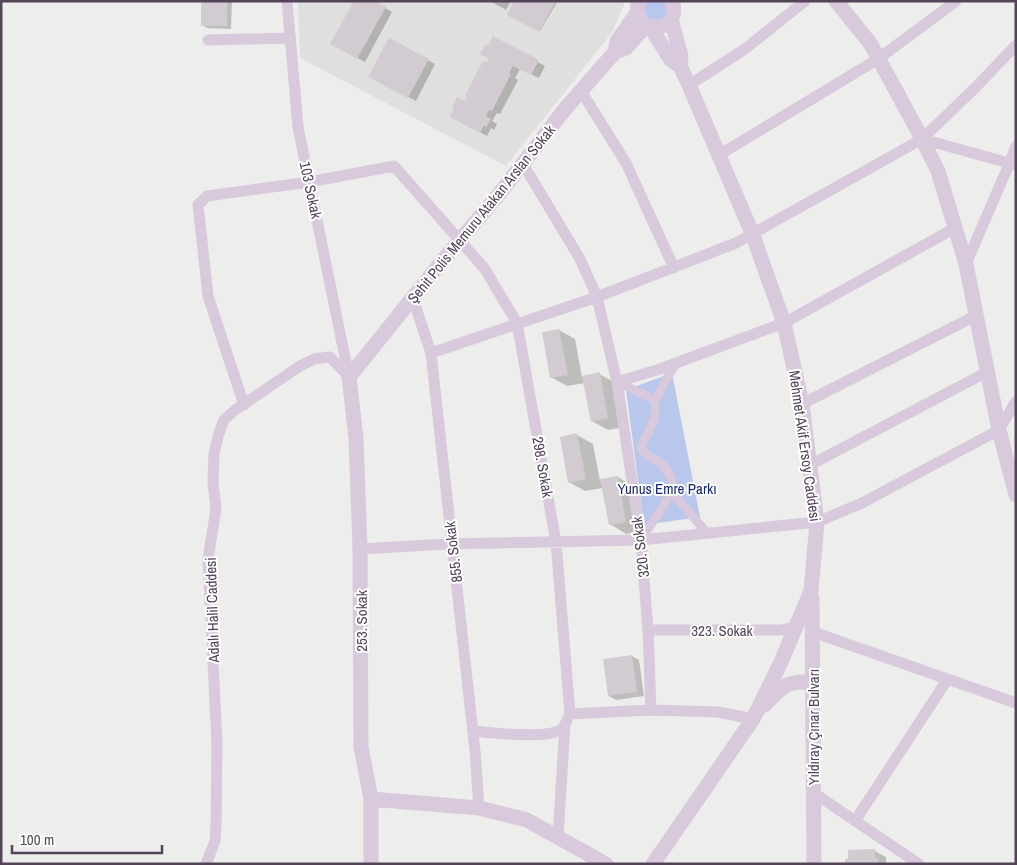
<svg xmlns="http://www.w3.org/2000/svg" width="1017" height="865" viewBox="0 0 1017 865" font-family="'Archivo Narrow',sans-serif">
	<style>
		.education { fill: #dfdfdd }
		.green { fill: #b9c7ec }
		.shadow { fill: #0003 }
		.building { fill: #d2cbd2 }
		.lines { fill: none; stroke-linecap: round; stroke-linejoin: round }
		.pedestrian { stroke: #d8c9dc; stroke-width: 9 }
		.minor { stroke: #d8c9dc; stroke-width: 11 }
		.tertiary { stroke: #d8c9dc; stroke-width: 15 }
		.labels { text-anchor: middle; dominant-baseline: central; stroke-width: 4; stroke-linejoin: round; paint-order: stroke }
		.street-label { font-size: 15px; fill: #544458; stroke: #fff }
		.park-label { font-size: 15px; fill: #192875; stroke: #fff }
	</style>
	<rect width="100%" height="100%" fill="#edeeeb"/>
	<!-- education -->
	<path class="education" d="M298,1H624V5L613,31L506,166L300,58Z"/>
	<!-- green -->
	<path class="green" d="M644,1H665L667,14L661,20H648L642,4Z
		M672,373L700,517L644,525L626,390Z"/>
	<!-- shadow -->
	<path class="shadow" d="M202,1H232L231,29L207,28L202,25Z
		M374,1L392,12L365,62L332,44Z
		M490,1H511L506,10Z
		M515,1H556L557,2L540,31L508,14Z
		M493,38L545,66L539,78L520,69L515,78L518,80L500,114L497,113L492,121L497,124L494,130L491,128L487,136L458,120L465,103L490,58L489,47Z
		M390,40L435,64L416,101L370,77Z
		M559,330L575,339L582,377L599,374L616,383L624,427L608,430L592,421L585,383L567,386L551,377Z
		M577,435L593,444L600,481L618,477L634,487L642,531L626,534L610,524L603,488L585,491L569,482Z
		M632,656L639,660L644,696L616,700L609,696Z
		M875,851L886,857V864H846Z"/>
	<!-- building -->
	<path class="building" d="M201,1H227V26H201Z
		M354,1H376L386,7L357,59L330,44Z
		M514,1H556L539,32L507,15Z
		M493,36L539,60L531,75L513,66L509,73L511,74L492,111L489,110L486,116L491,119L486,127L484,125L480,133L450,117L454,109L452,107L457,97L465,101L467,97L465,96L483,61L487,62L489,59L480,54L486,44L488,45Z
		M389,38L429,59L408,98L368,77Z
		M559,329L568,375L550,378L542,332Z
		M600,372L608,418L591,422L582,376Z
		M577,433L586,479L568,483L560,437Z
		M618,476L626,522L609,525L600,479Z
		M632,655L637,692L608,696L603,659Z
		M875,849V858H878L879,864H845V859H848V850Z"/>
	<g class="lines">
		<!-- pedestrian -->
		<path class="pedestrian" d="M617,382L655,400
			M672,492L707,533
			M641,540C646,531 671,496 672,490C674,481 670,474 665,468C657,458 648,460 641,448L655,418V400L675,364"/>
		<!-- minor -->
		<path class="minor" d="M287,1L298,127L349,377
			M208,40L290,38
			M689,85L745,49L805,1
			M581,91L626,163L674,268
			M922,139L976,87L1016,45
			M719,155L878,59L956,1
			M523,164L580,259L597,297L617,382L641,540L648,630L651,710
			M966,264L1010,162L1016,146
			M413,299L431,353L475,751L479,808
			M431,353L597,297L736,243L922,139L1016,165
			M617,382L660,369L784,323L955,228
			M802,404L977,315
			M244,405L208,296L198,205L207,196L309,182L394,166L485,269L517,323L556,542L570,714
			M810,465L987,372
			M360,549L446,544L641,540L817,522L862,503L999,430L1016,401
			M648,630H782L796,627
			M813,632L1016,703
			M473,731C492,733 545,739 560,730C565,727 567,720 570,714L651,710L718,712L753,719
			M814,793L919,864
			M855,821L947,680
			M558,837L565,724
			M206,864L215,841L216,827L217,744L208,559L216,509L213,483L214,453L219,433L224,420L235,410L300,366L314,359L330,357L349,377"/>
		<!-- tertiary -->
		<path class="tertiary" d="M639,1C627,36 684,36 672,1
			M836,1L870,43L919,133L938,171L966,264L999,430L1016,495
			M671,19L681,56L680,66
			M651,28L671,60L680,66L689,85L752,233L784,323L802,404L817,522L811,591L781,662L753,719L653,864
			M615,52L617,41L637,13
			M615,52L626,48L646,25
			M812,598L814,864
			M765,705C780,687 789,679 813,683
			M371,799L479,808L527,820L606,864
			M371,864V799L361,747L360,549L356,438L349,377L444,259L500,193L565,109L615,52"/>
	</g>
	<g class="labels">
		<!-- street labels -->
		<g class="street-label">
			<text transform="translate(311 190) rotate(78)">103 Sokak</text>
			<text transform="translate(481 214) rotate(-51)">Şehit Polis Memuru Atakan Arslan Sokak</text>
			<text transform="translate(805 446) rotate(82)">Mehmet Akif Ersoy Caddesi</text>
			<text transform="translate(543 467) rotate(80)">298. Sokak</text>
			<text transform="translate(640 547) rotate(-97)">320. Sokak</text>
			<text transform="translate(453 552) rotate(-97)">855. Sokak</text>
			<text transform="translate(212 610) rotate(-92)">Adalı Halil Caddesi</text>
			<text transform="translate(361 621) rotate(-90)">253. Sokak</text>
			<text x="722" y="630">323. Sokak</text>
			<text transform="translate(813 727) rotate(-90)">Yıldıray Çınar Bulvarı</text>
		</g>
		<!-- park labels -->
		<g class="park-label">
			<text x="667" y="488">Yunus Emre Parkı</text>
		</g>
	</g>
	<!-- border -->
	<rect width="1017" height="865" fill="none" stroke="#544458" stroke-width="5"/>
	<!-- scale -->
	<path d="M12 845v8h150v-8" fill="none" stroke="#544458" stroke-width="2.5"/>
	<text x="20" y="845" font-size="15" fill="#544458" stroke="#ffffff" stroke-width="4" paint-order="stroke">100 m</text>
</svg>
